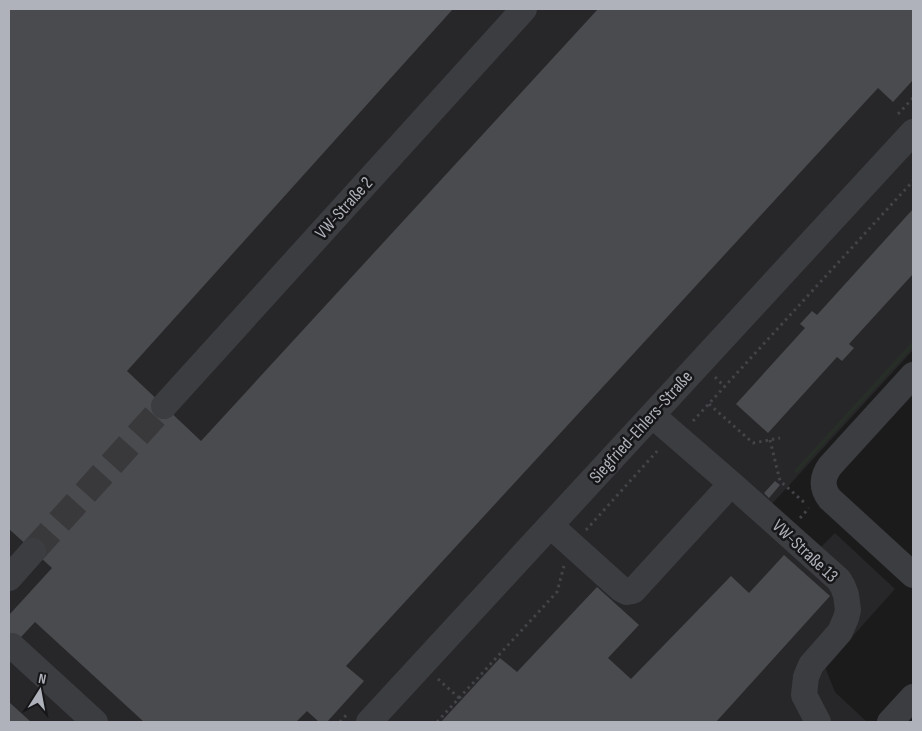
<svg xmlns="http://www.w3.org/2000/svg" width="922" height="731" viewBox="0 0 922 731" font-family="'Sofia Sans Condensed',sans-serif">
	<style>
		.built { fill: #272729 }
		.green { fill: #272e28 }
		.building { fill: #4a4b4e }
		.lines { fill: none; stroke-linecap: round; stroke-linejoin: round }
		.minor-tunnel { stroke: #39393c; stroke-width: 26; stroke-dasharray: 26 13; stroke-linecap: butt }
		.path { stroke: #424448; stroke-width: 3; stroke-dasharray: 2.5 4; stroke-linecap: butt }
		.minor { stroke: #3c3d41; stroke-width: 26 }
		.labels { text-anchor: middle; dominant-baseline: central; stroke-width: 5; stroke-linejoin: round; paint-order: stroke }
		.street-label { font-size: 18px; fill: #afb2ba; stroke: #161618 }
	</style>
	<rect width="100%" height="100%" fill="#1b1b1c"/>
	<!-- built -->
	<path class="built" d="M9,9H913V350L771,505L819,549L835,533L895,589L825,667L835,692L867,722H9Z"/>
	<!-- green -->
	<path class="green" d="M913,341V347L797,473L794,471Z"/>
	<!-- building -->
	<path class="building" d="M9,9H453L127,371L201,441L598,9H913V80L893,102L878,88L346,666L364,681L327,722H319L307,711L296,722H144L35,622L9,650V615L52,568L9,529Z
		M913,209V274L849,344L854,348L842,361L837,357L768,433L736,404L805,328L800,324L812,311L817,315Z
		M775,481L780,485L769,498L764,493Z
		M784,555L830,596L716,722H441L500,658L517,672L597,587L639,625L608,658L631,679L731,576L749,593Z
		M9,702L31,722H9Z"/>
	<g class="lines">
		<!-- minor-tunnel -->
		<path class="minor-tunnel" d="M33,551L164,406"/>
		<!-- path -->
		<path class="path" d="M898,114L913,98
			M715,377L725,387
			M709,404L753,443L780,438
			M693,421L913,181
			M770,440L780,481L806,504
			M800,518L809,508
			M586,530L659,449
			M438,679L459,698
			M340,722L348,713
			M437,722L557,592L564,566"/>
		<!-- minor -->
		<path class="minor" d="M913,375L830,466C822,477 821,488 830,499L913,575
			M164,406L524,9
			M652,415L735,487L839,580L843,587L846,595L848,610L846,618L840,632L811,665L806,677L804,695L818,722
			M551,526L621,589L627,592L633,591L731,484
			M9,578L33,551
			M12,646L95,722
			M369,722L913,132
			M890,722L913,697"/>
	</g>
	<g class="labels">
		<!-- street labels -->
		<g class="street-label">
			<text transform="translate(344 208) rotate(-48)">VW-Straße 2</text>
			<text transform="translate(641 427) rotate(-48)">Siegfried-Ehlers-Straße</text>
			<text transform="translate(805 551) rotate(43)">VW-Straße 13</text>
		</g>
	</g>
	<!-- border -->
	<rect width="922" height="731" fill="none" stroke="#afb2ba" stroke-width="20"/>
	<!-- north arrow -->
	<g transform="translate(40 691) rotate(11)" stroke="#161618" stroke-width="4" paint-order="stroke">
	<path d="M0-4L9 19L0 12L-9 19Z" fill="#afb2ba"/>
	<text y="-8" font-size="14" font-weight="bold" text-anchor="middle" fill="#afb2ba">N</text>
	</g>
</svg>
